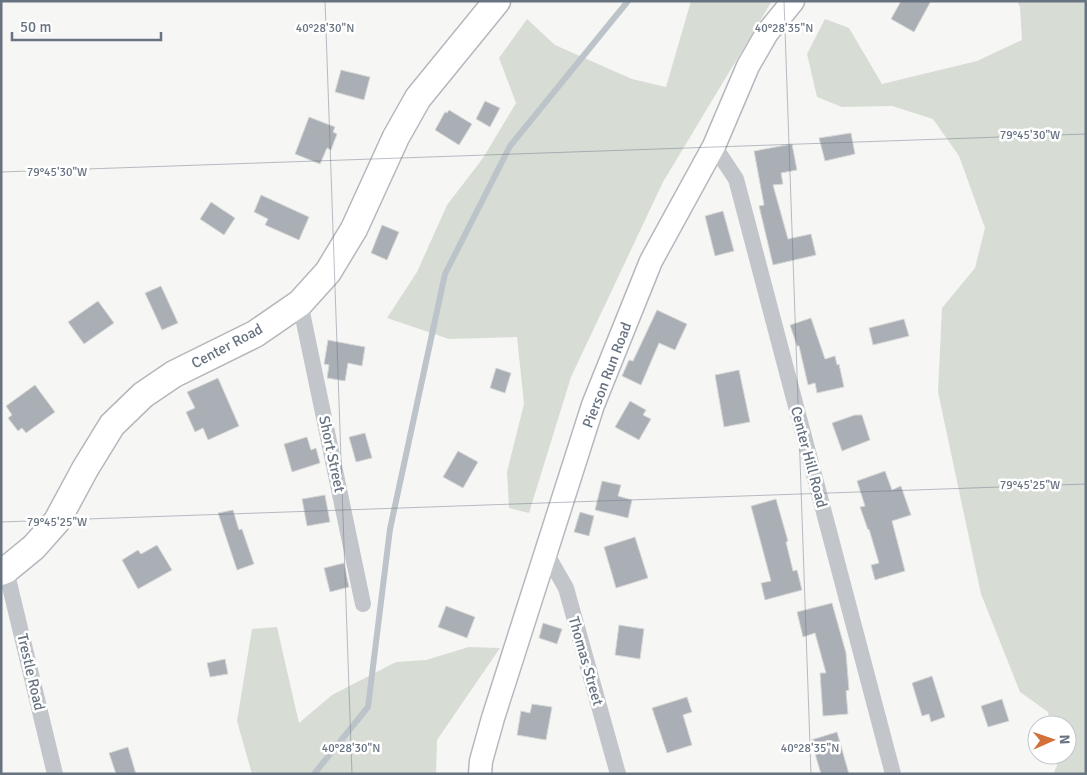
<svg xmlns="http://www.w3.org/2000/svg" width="1087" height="775" viewBox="0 0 1087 775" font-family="Signika,sans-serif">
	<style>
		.green { fill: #d7ddd5 }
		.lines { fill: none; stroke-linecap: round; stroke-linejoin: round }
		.stream { stroke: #bcc4ca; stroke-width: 6 }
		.building { fill: #aaafb6; stroke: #d8d8d6 }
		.secondary-casing { stroke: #b5b8bd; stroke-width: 25 }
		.primary-casing { stroke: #b4b7bb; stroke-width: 29 }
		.street { stroke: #c2c5c9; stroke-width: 16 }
		.secondary { stroke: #fff; stroke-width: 22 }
		.primary { stroke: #fff; stroke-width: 26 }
		.ticks { fill: none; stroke: #687382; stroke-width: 1; stroke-opacity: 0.45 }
		.labels { text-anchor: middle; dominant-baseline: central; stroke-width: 5; stroke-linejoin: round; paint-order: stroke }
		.street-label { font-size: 15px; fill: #687382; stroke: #fff }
		.ticks-label { font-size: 12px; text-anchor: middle; fill: #687382; stroke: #fff; stroke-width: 5; stroke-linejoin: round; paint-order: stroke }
	</style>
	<rect width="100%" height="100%" fill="#f6f6f4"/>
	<!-- green -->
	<path class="green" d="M691,1H772L663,182L571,377L529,513L509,508L507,472L524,404L517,337L449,339L387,318L417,272L447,205L483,158L516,103L499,58L527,19L555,45L632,79L666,87Z
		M1017,1H1086V774H1053L1057,766L1055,755H1067V725H1050L1048,712L1020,692L981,594L938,392L942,308L975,268L985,228L959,156L933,119L892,106L842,107L817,97L807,54L825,19L849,28L882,84L977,61L1022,40L1020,7Z
		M277,627L299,723L332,695L396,662L426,660L469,647L500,648L437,740L436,774H252L237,721L252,629Z"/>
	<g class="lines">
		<!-- stream -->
		<path class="stream" d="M314,774L368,707L390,529L445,274L510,146L628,1"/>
	</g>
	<!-- building -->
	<path class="building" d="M901,1H931L914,32L891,19Z
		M341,70L370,77L364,100L335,92Z
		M485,101L500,108L490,127L476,119Z
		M449,110L472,124L459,145L435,130L445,112L447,113Z
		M309,117L335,127L333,132L337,134L331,150L327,148L320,164L295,154Z
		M851,133L855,154L825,161L819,138Z
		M792,144L797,170L781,173L783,184L773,185L788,239L811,234L816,255L773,265L759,206L764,205L754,151Z
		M261,195L309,217L299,240L265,225L268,219L254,212Z
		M211,202L235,218L224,235L200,219Z
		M723,211L734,251L715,256L705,216Z
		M382,225L399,232L387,260L371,253Z
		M161,286L178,323L162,330L145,293Z
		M98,301L114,323L84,344L68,322Z
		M657,310L687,324L675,350L659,343L641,385L622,376L629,360L633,361Z
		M811,318L825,359L835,356L837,365L839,364L844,387L817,393L815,383L808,385L799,346H797L790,325Z
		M904,319L909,336L873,345L869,328Z
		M328,340L365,347L362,366L348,363L345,381L327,378L329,365L324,364Z
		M496,368L511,373L505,393L490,388Z
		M739,370L750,422L724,427L715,375Z
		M218,378L239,426L208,440L203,428L195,432L186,412L195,408L187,392Z
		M35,385L55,412L26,433L22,428L18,431L8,418L12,415L6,406Z
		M630,401L646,410L643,415L651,419L639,440L615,427Z
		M855,415H862L870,440L842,451L832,423Z
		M365,433L372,458L356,462L349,437Z
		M307,437L311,450L316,448L320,463L292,472L284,444Z
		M458,451L478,462L463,488L443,477Z
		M885,471L892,490L901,486L911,515L892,521L905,571L875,580L871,565L879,563L869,529L868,530L860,507L865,506L857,481Z
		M602,481L621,485L618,496L632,500L628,518L595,510Z
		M325,495L330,522L307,526L302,499Z
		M776,499L788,541L786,542L793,571L797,570L802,590L765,600L761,583L771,581L751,506Z
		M233,510L239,530L242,529L254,564L237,570L218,513Z
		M580,512L594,516L589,536L574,532Z
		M635,537L648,578L616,588L604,547Z
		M157,545L172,570L138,589L122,560L138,550L141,554Z
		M344,563L349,587L330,592L324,568Z
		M832,603L846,653L849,690L846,691L848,714L823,716L820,673H826L815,633L803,637L797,612Z
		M446,606L475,617L467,638L438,627Z
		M543,623L562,629L557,644L539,638Z
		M619,625L644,629L640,659L615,655Z
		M225,659L228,674L210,677L207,663Z
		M932,676L945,717L931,722L929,714L922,716L912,683Z
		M687,697L692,712L683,715L692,745L667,753L652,708Z
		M1002,699L1009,721L988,727L981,706Z
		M532,704L552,707L546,740L517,735L521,711L530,713Z
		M837,732L849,774H821L811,740Z
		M128,747L136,774H116L109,753Z"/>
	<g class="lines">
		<defs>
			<path id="secondary" d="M480,774L481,761L493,718L593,405L651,261L714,146L748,66L767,33L793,1"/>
			<path id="primary" d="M1,572L6,570L34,547L57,521L85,469L112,425L143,395L174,374L255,334L300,303L328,272L354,229L396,137L418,98L497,1"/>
		</defs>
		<!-- secondary casing -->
		<use href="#secondary" class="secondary-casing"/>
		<!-- primary casing -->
		<use href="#primary" class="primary-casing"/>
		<!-- street -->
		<path class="street" d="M714,146L736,179L893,774
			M300,303L363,604
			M546,553L566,588L618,774
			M6,570L55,774"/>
		<!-- secondary -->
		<use href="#secondary" class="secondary"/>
		<!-- primary -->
		<use href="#primary" class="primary"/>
	</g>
	<!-- ticks -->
	<path class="ticks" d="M325,1L352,774M784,1L811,774M1,172L1086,134M1,522L1086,484"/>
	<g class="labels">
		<!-- street labels -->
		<g class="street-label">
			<text transform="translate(227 346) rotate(-28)">Center Road</text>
			<text transform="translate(607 375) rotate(-69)">Pierson Run Road</text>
			<text transform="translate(332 454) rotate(78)">Short Street</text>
			<text transform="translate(809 457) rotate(75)">Center Hill Road</text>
			<text transform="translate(586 661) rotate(74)">Thomas Street</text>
			<text transform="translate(31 672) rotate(77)">Trestle Road</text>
		</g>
	</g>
	<g class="ticks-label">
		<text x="325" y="32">40°28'30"N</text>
		<text x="784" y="32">40°28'35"N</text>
		<text x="1030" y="139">79°45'30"W</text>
		<text x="57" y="176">79°45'30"W</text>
		<text x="1030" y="489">79°45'25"W</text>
		<text x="57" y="526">79°45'25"W</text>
		<text x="351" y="752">40°28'30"N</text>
		<text x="810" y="752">40°28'35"N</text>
	</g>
	<!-- border -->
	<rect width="1087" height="775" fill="none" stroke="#687382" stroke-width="5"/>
	<!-- north arrow -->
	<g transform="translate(1052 740) rotate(88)"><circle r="24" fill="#ffffff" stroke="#c3c7cd"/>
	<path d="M0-4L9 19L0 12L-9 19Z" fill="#d27138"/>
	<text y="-8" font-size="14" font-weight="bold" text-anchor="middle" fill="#687382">N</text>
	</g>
	<!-- scale -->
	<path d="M12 32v8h149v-8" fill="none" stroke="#687382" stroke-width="2.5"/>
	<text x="20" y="32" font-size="15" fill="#687382" stroke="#ffffff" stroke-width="4" paint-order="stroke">50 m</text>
</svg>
